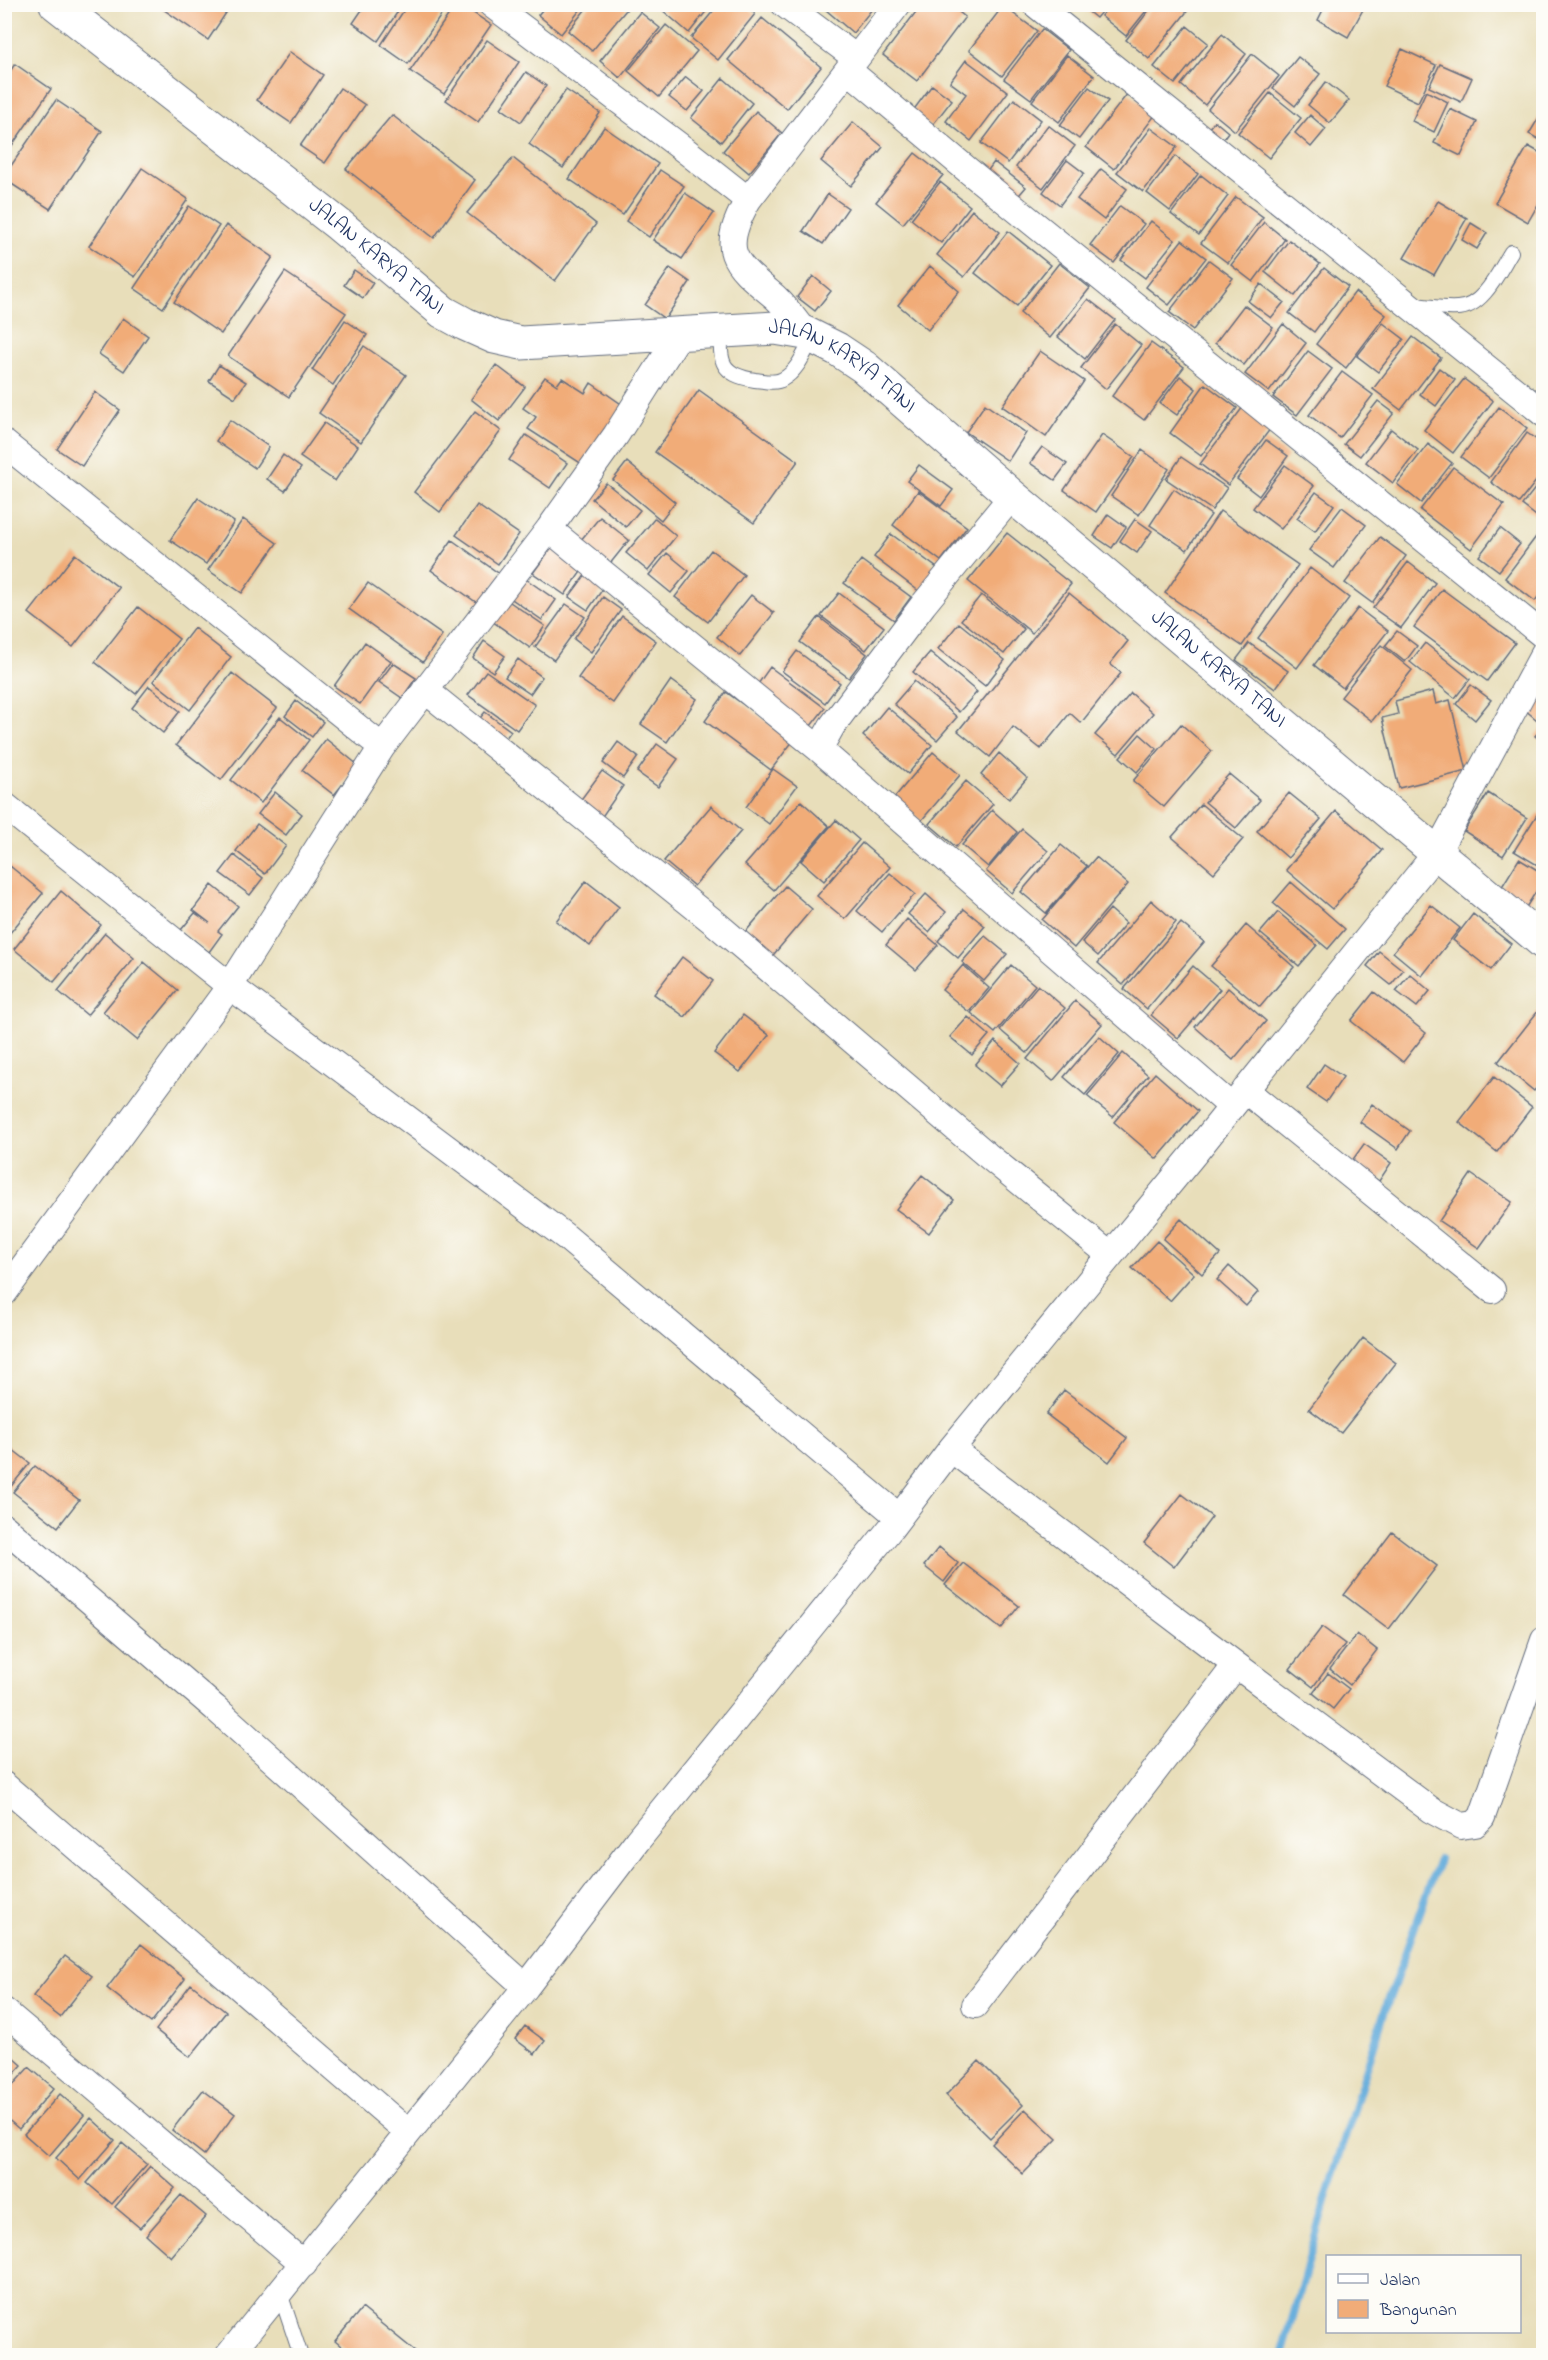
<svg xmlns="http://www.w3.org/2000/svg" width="1548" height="2360" viewBox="0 0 1548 2360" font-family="'Indie Flower',sans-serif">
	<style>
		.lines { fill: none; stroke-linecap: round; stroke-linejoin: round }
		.stream { stroke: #63acdb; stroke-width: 8 }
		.building { fill: #f1ac78 }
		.lane-casing { stroke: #636c7e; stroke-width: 16 }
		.street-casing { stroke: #636c7e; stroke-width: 28 }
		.secondary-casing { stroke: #636c7e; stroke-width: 35 }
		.lane { stroke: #fff; stroke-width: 14 }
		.street { stroke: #fff; stroke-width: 26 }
		.secondary { stroke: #fff; stroke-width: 33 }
		.labels { text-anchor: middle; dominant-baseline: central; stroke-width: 5; stroke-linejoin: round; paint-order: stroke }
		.street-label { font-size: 21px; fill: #1b2f5e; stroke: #fdfcf7 }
	</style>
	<rect width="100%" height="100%" fill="#fdfcf7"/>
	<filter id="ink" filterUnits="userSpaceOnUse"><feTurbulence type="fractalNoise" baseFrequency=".0167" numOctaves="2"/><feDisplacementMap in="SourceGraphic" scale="12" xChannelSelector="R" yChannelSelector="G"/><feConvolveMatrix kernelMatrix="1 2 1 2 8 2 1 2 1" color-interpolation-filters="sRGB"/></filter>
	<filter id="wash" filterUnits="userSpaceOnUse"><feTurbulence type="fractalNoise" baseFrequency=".008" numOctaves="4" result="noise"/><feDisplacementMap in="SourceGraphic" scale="24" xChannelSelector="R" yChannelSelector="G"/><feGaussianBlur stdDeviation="1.35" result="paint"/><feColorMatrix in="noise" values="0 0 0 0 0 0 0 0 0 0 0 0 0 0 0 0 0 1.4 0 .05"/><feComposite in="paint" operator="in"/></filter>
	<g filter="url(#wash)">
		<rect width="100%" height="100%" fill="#e8deba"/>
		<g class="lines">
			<!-- stream -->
			<path class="stream" d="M1282,2356L1326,2198L1385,2010L1439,1859"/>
		</g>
		<g id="blocks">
			<!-- building -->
			<path class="building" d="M162,4H232L208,40L160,7Z
				M366,4H403L378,41L353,23Z
				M408,4L448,5L408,64L381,45Z
				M456,4H460L491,25L444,94L410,71Z
				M547,4H585L561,34L538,15Z
				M590,4H631L592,51L568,31Z
				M665,4H712L689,33L661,9Z
				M719,4H744L755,14L718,60L691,38Z
				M819,4H876L853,33Z
				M922,4H949L965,17L917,81L883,55Z
				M1079,4H1108L1096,18Z
				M1111,4H1148L1150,6L1126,36L1101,16Z
				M1154,4H1183L1189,9L1149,59L1126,40Z
				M1326,4H1366L1348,37L1318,20Z
				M1003,6L1037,31L1002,76L969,50Z
				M640,12L660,28L620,78L600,61Z
				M762,18L821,67L787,109L728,60Z
				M666,25L697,51L659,97L628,71Z
				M1187,26L1208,43L1175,84L1154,67Z
				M1042,29L1069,50L1031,99L1004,79Z
				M1222,34L1246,54L1205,105L1181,85Z
				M487,40L519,62L478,122L446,100Z
				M1402,49L1436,65L1418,102L1384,86Z
				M290,52L323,75L291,123L257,100Z
				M1252,54L1279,76L1235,131L1208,109Z
				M1067,55L1094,76L1059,122L1032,101Z
				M1298,57L1320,74L1295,106L1273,88Z
				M966,60L1008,92L971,141L946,121L966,94L950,82Z
				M15,64L51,89L4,157V80Z
				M1440,64L1472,78L1461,102L1429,87Z
				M526,72L546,86L521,122L501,108Z
				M686,77L704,91L687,111L669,97Z
				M723,78L752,103L721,142L691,118Z
				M1326,82L1349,100L1330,123L1308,105Z
				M932,85L952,100L931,127L912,112Z
				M1089,87L1108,101L1079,139L1060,125Z
				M340,88L365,105L325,163L300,146Z
				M566,90L600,113L563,168L529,144Z
				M1426,91L1448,102L1434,132L1412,121Z
				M1128,93L1156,114L1114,169L1086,147Z
				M1270,93L1301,118L1269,158L1238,133Z
				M1014,99L1041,120L1008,163L981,143Z
				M56,100L102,131L50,209L4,179V176Z
				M1450,109L1477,122L1461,156L1434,143Z
				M1544,109V142L1529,134Z
				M756,111L782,133L749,173L723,151Z
				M392,115L475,180L434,238L346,169Z
				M1310,115L1326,129L1311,147L1295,133Z
				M1215,121L1228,132L1220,143L1206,131Z
				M853,122L883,147L851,186L821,161Z
				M1048,125L1075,146L1043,188L1016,167Z
				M604,127L658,164L623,215L569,179Z
				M1151,128L1177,147L1143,192L1117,172Z
				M1528,146L1544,155V194L1528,222L1495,203Z
				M915,153L943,175L903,224L876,202Z
				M1175,156L1198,174L1170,211L1147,193Z
				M513,158L596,224L555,281L467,213Z
				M1067,160L1084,173L1060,205L1043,192Z
				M994,162L1026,187L1014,201L983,177Z
				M142,168L188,199L135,277L89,246Z
				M1101,169L1127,189L1104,220L1077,199Z
				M660,170L684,186L649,237L626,221Z
				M1201,175L1228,196L1199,235L1171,214Z
				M940,182L970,206L941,243L911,219Z
				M685,193L714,213L682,259L653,240Z
				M828,194L848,208L823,244L803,231Z
				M1236,197L1263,217L1228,263L1201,243Z
				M1438,201L1467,218L1434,275L1404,258Z
				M189,206L219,226L163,308L134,288Z
				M1120,206L1144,224L1114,263L1090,245Z
				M972,210L1000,232L964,277L937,255Z
				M1151,221L1175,240L1145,278L1121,260Z
				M1264,222L1285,239L1253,282L1231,265Z
				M1471,223L1487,233L1477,249L1462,240Z
				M226,225L273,257L221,334L174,302Z
				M1008,231L1050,265L1017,306L975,273Z
				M1182,240L1206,258L1169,305L1146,287Z
				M1289,240L1320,264L1295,296L1265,272Z
				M1209,260L1233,278L1193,330L1169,312Z
				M1059,263L1090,288L1050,338L1020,313Z
				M930,266L959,291L928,330L898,305Z
				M670,268L690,282L665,319L645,305Z
				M1324,268L1348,287L1314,332L1289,313Z
				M354,270L373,283L363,298L344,285Z
				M285,272L346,313L289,397L228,356Z
				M813,276L831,291L815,311L797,297Z
				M1261,284L1284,302L1271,318L1248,301Z
				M1355,292L1386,315L1346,368L1316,344Z
				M1088,299L1115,320L1085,359L1058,337Z
				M1244,305L1273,327L1244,365L1215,343Z
				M123,318L148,336L124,371L99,354Z
				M345,320L367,335L333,385L312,370Z
				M1383,323L1404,339L1378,372L1357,356Z
				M1115,324L1141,345L1106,389L1081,368Z
				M1283,324L1306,343L1269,392L1245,374Z
				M1413,337L1441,358L1401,410L1373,389Z
				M1151,343L1184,367L1144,420L1112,396Z
				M364,346L406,375L361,442L319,413Z
				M1040,351L1084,381L1046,437L1002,406Z
				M1308,351L1332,369L1297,415L1273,397Z
				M219,365L246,382L235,398L209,381Z
				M496,365L525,387L499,421L471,399Z
				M1439,368L1455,380L1436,406L1420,394Z
				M1342,372L1373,395L1340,438L1309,415Z
				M1180,376L1196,389L1177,415L1160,403Z
				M545,377L557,385L562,378L585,393L591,383L624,406L585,466L528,429L536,417L523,408Z
				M1464,379L1493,401L1453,453L1424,430Z
				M1205,384L1237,408L1201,456L1170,433Z
				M699,390L798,461L754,523L655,452Z
				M95,392L120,410L82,466L57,449Z
				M1378,401L1394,413L1360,456L1344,444Z
				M985,404L1026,433L1008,461L966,432Z
				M1243,407L1271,428L1228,485L1200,464Z
				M1499,407L1527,428L1489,478L1461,457Z
				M475,411L501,431L440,512L414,492Z
				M230,420L269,447L255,468L216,441Z
				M324,423L358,446L335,481L300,457Z
				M1391,429L1418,450L1393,483L1366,462Z
				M1527,433L1544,445V471L1519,503L1491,482Z
				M526,435L567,463L550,488L509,460Z
				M1102,435L1134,457L1096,512L1064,490Z
				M1266,440L1288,456L1259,496L1237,479Z
				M1428,444L1452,463L1421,503L1397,484Z
				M1042,447L1067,464L1055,480L1030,463Z
				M1142,450L1169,469L1139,515L1111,496Z
				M283,455L301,468L285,491L267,479Z
				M1181,457L1227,488L1212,510L1166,479Z
				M627,462L675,502L661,520L613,480Z
				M919,465L953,490L941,506L907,481Z
				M1285,465L1314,486L1281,529L1253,508Z
				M1453,467L1504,505L1471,549L1420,510Z
				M1544,477V522L1522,505Z
				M606,483L640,510L626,527L592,499Z
				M1174,489L1211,515L1187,550L1150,525Z
				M918,491L967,527L941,561L893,525Z
				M1316,492L1334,505L1315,531L1297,518Z
				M198,498L234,522L206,564L170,540Z
				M477,505L519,534L498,564L456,535Z
				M1342,507L1366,525L1334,568L1309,550Z
				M1220,511L1298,565L1242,646L1165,593Z
				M1108,514L1126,527L1112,548L1094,536Z
				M600,517L629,540L609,565L580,541Z
				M655,518L676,536L648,571L626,553Z
				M243,519L277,543L242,593L208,570Z
				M1135,519L1152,531L1137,553L1120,541Z
				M1500,528L1520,544L1499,571L1479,556Z
				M1542,529L1544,589L1535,601L1505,578Z
				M1007,533L1071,584L1032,633L968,581Z
				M891,534L937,568L920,592L874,557Z
				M1380,537L1406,556L1372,603L1345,583Z
				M452,540L501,575L480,605L431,570Z
				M554,544L585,566L565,595L533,573Z
				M711,550L744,575L708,622L675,597Z
				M667,553L689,571L671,593L649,575Z
				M75,554L119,588L73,647L29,613Z
				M861,560L911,597L894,620L844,583Z
				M1408,562L1435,583L1401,628L1373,608Z
				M1310,568L1349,598L1297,668L1258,638Z
				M589,570L607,583L588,610L569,597Z
				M523,577L556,600L542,620L509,597Z
				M368,583L442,635L423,662L349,609Z
				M1442,589L1515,643L1487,681L1414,627Z
				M839,593L884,627L866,650L821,616Z
				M1069,593L1128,641L1110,664L1121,673L1081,723L1070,713L1041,749L1013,727L990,757L958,731Z
				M751,595L774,613L740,656L717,637Z
				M981,595L1024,629L1004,654L961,620Z
				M603,597L621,610L591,652L574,639Z
				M507,600L545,626L530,648L492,621Z
				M566,604L585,617L554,660L535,647Z
				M138,607L179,639L136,694L95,662Z
				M1358,608L1388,631L1343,688L1314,665Z
				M622,616L656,641L613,703L578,678Z
				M819,617L867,654L849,678L800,642Z
				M959,623L1005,660L985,686L938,649Z
				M194,628L231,657L190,710L153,681Z
				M1397,631L1417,646L1405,662L1385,646Z
				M484,641L505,656L493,672L473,658Z
				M365,642L391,661L360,704L334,686Z
				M1249,643L1288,671L1275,689L1236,660Z
				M1425,643L1470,679L1455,698L1410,662Z
				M1381,645L1412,670L1372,721L1341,697Z
				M797,651L840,683L825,703L782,671Z
				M930,652L977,692L959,712L913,672Z
				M518,659L542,677L530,694L505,677Z
				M393,663L416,678L402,698L379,682Z
				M770,667L825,708L807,731L753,691Z
				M486,671L535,705L517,730L468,695Z
				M232,673L277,708L221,780L176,745Z
				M1544,677V722L1542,724L1519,705Z
				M671,680L697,699L667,742L641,724Z
				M914,681L957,717L937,740L894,704Z
				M1471,685L1491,700L1475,720L1456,704Z
				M149,686L180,711L163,733L132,708Z
				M1433,691L1436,704L1450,700L1467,771L1399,788L1382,718L1398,714L1395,701Z
				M726,692L793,741L771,770L705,721Z
				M1131,693L1153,713L1118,754L1095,735Z
				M296,701L323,722L312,737L285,716Z
				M887,707L932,745L908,774L863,736Z
				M485,712L511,731L503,742L476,723Z
				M280,717L309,740L261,803L231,780Z
				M1181,724L1212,751L1164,807L1133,781Z
				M1544,726V743L1535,736Z
				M1140,734L1157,749L1137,772L1120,757Z
				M326,739L358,765L334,795L302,770Z
				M618,742L638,757L623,778L603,763Z
				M657,744L678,759L658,787L637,772Z
				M933,752L960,775L921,821L894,798Z
				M999,753L1027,778L1009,799L981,775Z
				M773,769L797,786L769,824L746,807Z
				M602,771L623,786L601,818L579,802Z
				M1229,774L1260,800L1236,828L1205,802Z
				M966,781L993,804L956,847L929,824Z
				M275,792L302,814L286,835L258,814Z
				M1289,793L1321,819L1288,858L1257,831Z
				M1488,793L1527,818L1503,856L1464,831Z
				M801,801L829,826L774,890L745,865Z
				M1201,804L1243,839L1214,873L1172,837Z
				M711,806L741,831L694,886L664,861Z
				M992,810L1017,832L988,867L962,845Z
				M1336,811L1382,850L1332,909L1286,870Z
				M1538,813L1544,816V869L1514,851Z
				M836,820L859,840L824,881L801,861Z
				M257,824L286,846L265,874L236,851Z
				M1022,829L1048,851L1012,893L986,871Z
				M862,843L890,867L845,919L817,896Z
				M1061,845L1087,866L1046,913L1021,892Z
				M234,855L263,878L250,895L220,873Z
				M1096,857L1128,884L1074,948L1042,920Z
				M1519,859L1544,874V879L1525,909L1498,893Z
				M10,866L43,893L9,934L4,930V873Z
				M890,873L915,894L882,932L857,911Z
				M586,881L619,907L590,946L556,921Z
				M1291,882L1345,929L1328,949L1273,903Z
				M212,885L238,906L218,931L222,934L209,952L181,930L195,913L210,923L193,910Z
				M785,886L812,909L769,960L741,937Z
				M61,891L101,925L54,982L14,949Z
				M926,894L946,912L929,932L908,914Z
				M1151,900L1176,922L1123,985L1098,963Z
				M1431,905L1460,928L1422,976L1393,952Z
				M964,909L985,926L958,958L938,941Z
				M1110,909L1126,923L1098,956L1082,942Z
				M1278,912L1317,945L1299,966L1260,933Z
				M1473,914L1511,944L1491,970L1453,940Z
				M907,919L938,945L916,970L886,945Z
				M1181,923L1204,942L1147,1009L1124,989Z
				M1246,925L1294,967L1260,1007L1211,966Z
				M105,933L134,958L87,1015L58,991Z
				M985,936L1007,954L984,981L962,962Z
				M1379,951L1403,970L1391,985L1367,966Z
				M682,957L713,981L685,1017L654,994Z
				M144,962L178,990L137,1040L103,1012Z
				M963,965L989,988L969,1012L942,990Z
				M1011,965L1035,985L995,1033L971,1013Z
				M1193,966L1220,989L1178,1038L1151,1015Z
				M1410,974L1430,991L1417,1007L1396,991Z
				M1038,985L1065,1008L1027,1053L1000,1030Z
				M1228,988L1266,1021L1233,1060L1195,1027Z
				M1374,992L1426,1033L1403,1062L1351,1021Z
				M1075,1001L1102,1024L1053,1081L1027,1059Z
				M1542,1006L1544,1079L1534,1091L1498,1062Z
				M743,1015L769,1035L740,1072L714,1053Z
				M968,1017L989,1035L972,1055L950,1037Z
				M1099,1036L1119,1054L1085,1095L1064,1077Z
				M995,1041L1020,1063L1000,1086L975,1065Z
				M1123,1053L1148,1075L1113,1117L1087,1096Z
				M1324,1064L1343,1077L1326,1102L1307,1089Z
				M1155,1073L1198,1111L1157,1159L1114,1122Z
				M1494,1077L1532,1107L1497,1152L1459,1122Z
				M1372,1104L1410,1131L1398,1149L1360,1122Z
				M1364,1144L1391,1163L1379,1181L1351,1162Z
				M1471,1174L1512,1202L1479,1248L1439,1221Z
				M922,1175L954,1200L929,1233L896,1209Z
				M1181,1219L1220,1254L1202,1274L1163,1239Z
				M1157,1241L1194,1274L1170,1301L1132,1268Z
				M1229,1266L1258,1292L1246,1306L1217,1280Z
				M1363,1338L1396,1363L1341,1433L1309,1409Z
				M1064,1390L1127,1438L1109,1462L1046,1414Z
				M4,1443L30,1463L8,1490L4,1487Z
				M35,1466L79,1500L58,1527L13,1492Z
				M1182,1494L1212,1517L1174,1567L1144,1543Z
				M1392,1532L1437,1566L1389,1629L1344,1595Z
				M939,1547L958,1563L944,1582L924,1566Z
				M963,1563L1019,1606L1001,1629L945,1585Z
				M1322,1627L1345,1644L1313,1687L1290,1669Z
				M1357,1634L1377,1650L1350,1685L1330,1669Z
				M1328,1673L1349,1689L1333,1709L1313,1693Z
				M141,1944L185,1979L151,2023L107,1988Z
				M65,1956L92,1976L60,2017L33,1996Z
				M191,1984L226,2012L190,2057L156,2030Z
				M525,2026L545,2041L535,2054L515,2039Z
				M4,2049L22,2065L4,2085Z
				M979,2061L1023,2105L990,2138L946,2095Z
				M29,2067L54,2088L19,2129L4,2116V2095Z
				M203,2090L235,2114L204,2155L172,2130Z
				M60,2094L84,2115L49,2156L24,2134Z
				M1025,2109L1057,2139L1023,2174L992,2144Z
				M91,2118L115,2140L80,2180L56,2158Z
				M122,2143L147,2164L112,2204L87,2183Z
				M150,2166L175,2188L140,2228L115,2207Z
				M181,2195L206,2216L171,2257L146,2235Z
				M362,2308L421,2356H353L335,2341Z"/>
		</g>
	</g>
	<g filter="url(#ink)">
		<use href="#blocks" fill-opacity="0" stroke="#636c7e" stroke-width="1.5"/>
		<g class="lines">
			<defs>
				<path id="lane" d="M1414,305C1428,306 1443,309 1457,308C1483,308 1499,271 1511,252
					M721,330C720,362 720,374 755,380C764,381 775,384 783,379C798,371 805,351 813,337
					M280,2293L301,2356"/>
				<path id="street" d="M491,4L686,151L748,200C718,253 734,263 775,297C787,308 796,321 805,333
					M784,4L856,58
					M1035,4L1544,414
					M848,70L970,172L1544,636
					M748,200L898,4
					M4,443L382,747
					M1012,496L923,605L832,726L819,749L1232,1107
					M549,529L819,749
					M425,690L715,923L987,1155L1110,1255
					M4,805L230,986L566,1237L899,1517
					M1245,1090L1492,1290
					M4,1293L230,986L382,747L549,529L616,435L681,332
					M951,1449L1236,1665L1431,1810L1461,1826L1475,1824L1482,1817L1544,1640
					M4,1527L215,1708L526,1987
					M4,1785L408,2132
					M975,2005L1236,1665
					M4,2011L304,2264
					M228,2356L526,1987L637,1841L891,1528L951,1449L1194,1154L1437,852L1544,653"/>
				<g id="secondary">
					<path id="s1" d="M56,4L339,225L443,312L465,324L494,337L521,343L775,328L805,333L837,349L864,367L1012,496L1544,943"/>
				</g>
			</defs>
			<!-- lane casing -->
			<use href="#lane" class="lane-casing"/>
			<!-- street casing -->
			<use href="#street" class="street-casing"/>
			<!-- secondary casing -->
			<use href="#secondary" class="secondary-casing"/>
			<!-- lane -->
			<use href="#lane" class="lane"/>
			<!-- street -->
			<use href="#street" class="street"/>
			<!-- secondary -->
			<use href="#secondary" class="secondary"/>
		</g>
	</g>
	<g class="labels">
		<!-- street labels -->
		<g class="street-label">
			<text stroke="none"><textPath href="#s1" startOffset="408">JALAN KARYA TANI</textPath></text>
			<text stroke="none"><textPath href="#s1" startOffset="912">JALAN KARYA TANI</textPath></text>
			<text stroke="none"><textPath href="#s1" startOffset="1398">JALAN KARYA TANI</textPath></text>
		</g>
	</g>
	<!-- margin -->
	<rect width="1548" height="2360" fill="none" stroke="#fdfcf7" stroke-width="24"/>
	<!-- legend -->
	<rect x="1326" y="2255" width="195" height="78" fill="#fdfcf7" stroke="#a3aaba" stroke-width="1.5"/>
	<rect x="1338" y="2274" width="30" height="9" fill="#ffffff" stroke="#a3aaba" stroke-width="1.5"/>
	<text x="1380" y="2285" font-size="18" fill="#1b2f5e">Jalan</text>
	<rect x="1338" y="2300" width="30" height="18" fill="#f1ac78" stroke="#a3aaba" stroke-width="1.5"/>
	<text x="1380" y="2315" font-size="18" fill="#1b2f5e">Bangunan</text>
</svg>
